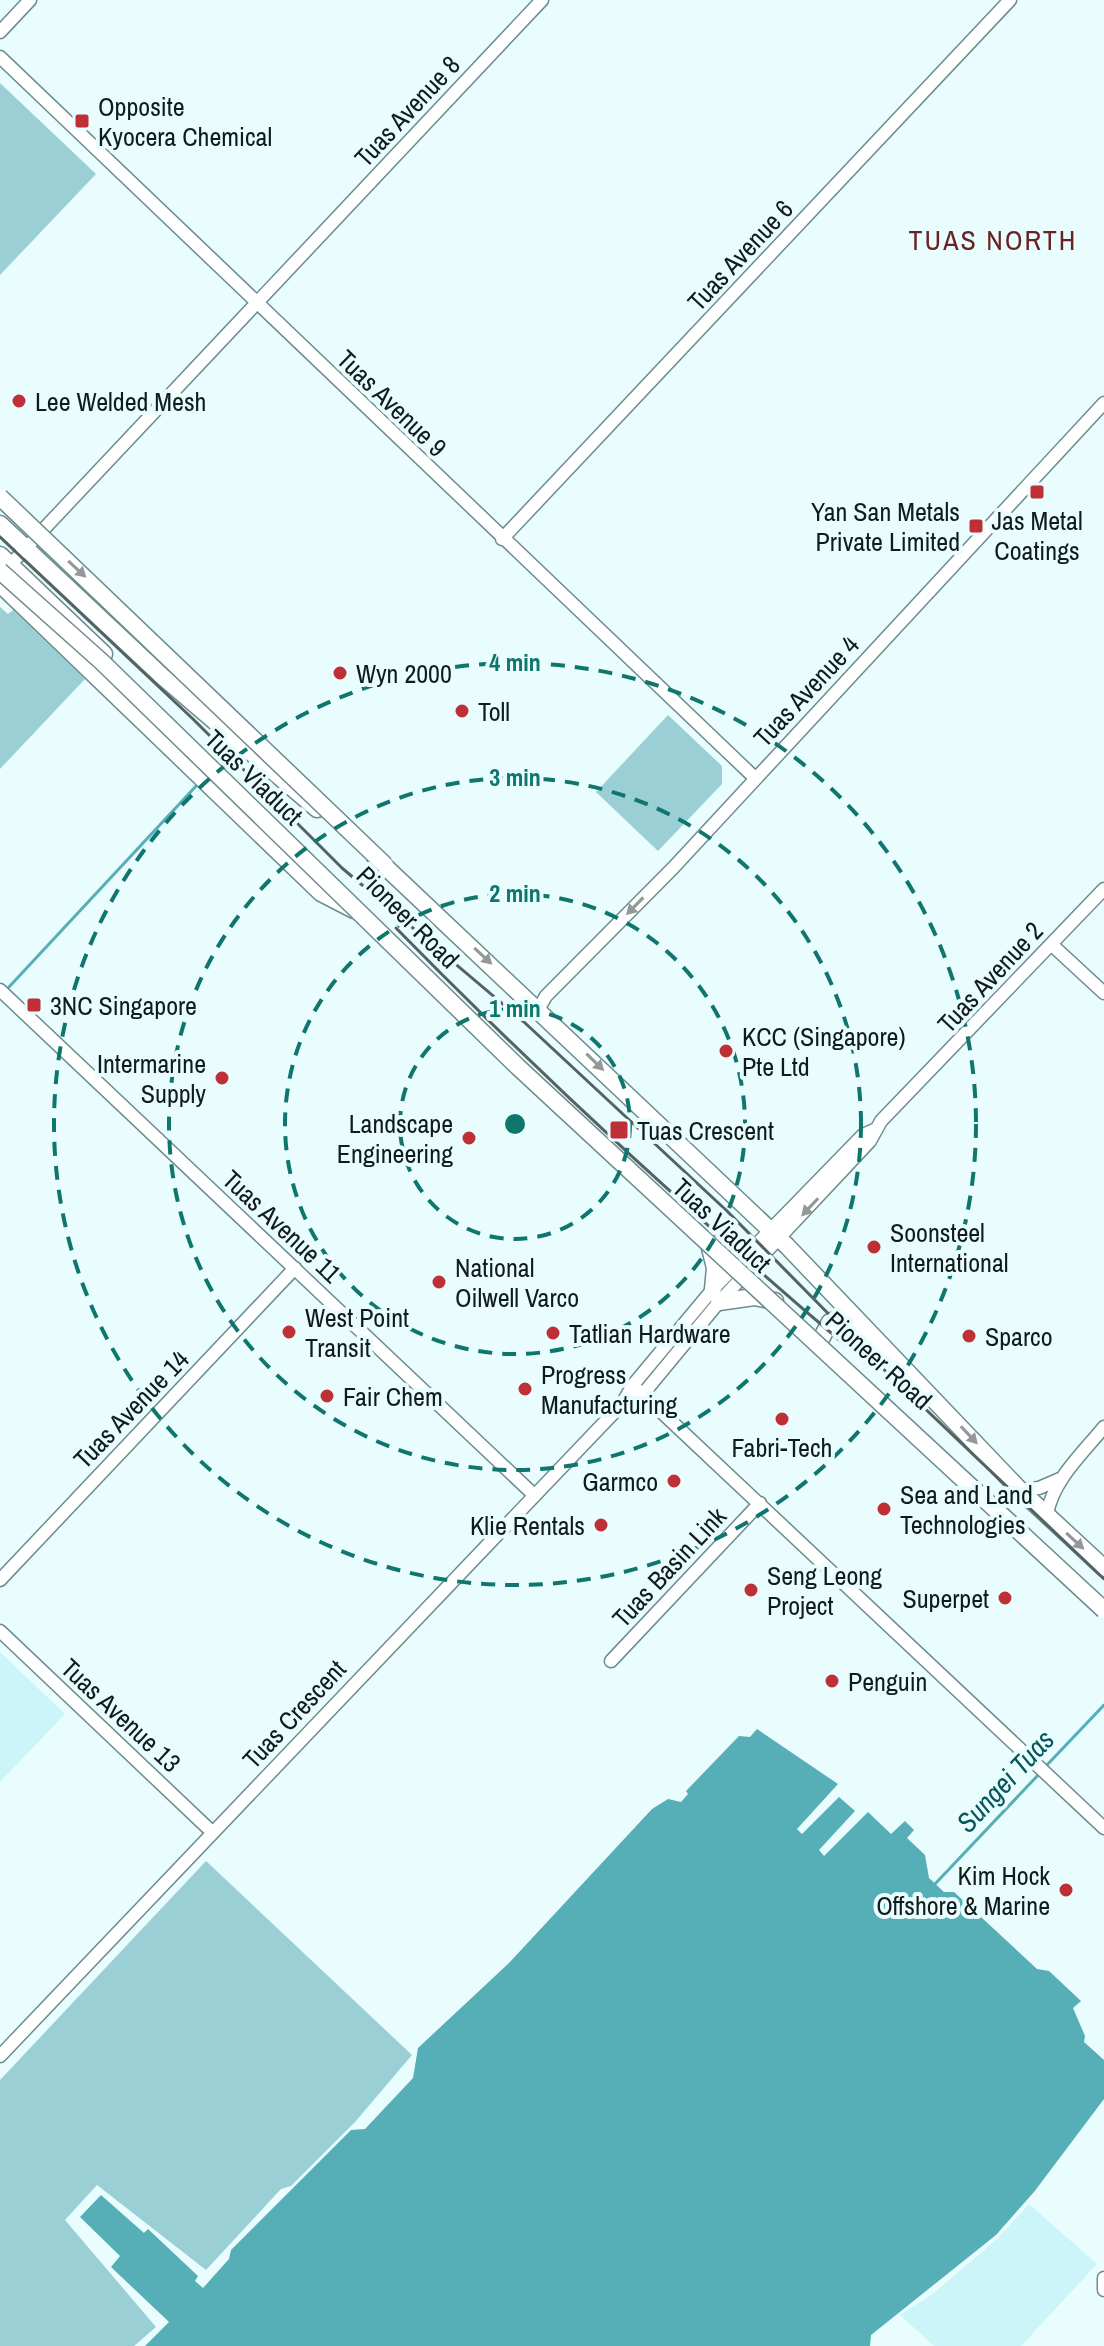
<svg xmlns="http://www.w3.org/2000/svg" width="1104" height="2346" viewBox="0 0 1104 2346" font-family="'Archivo Narrow',sans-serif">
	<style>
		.built { fill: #cbf5f9 }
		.green { fill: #9ad0d5 }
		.water { fill: #56aeb6 }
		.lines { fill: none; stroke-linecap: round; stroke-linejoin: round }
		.stream { stroke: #56aeb6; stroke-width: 3 }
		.minor-casing { stroke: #6e8c8e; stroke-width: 15 }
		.major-casing { stroke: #6e8c8e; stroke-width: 19 }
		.minor { stroke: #fff; stroke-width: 12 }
		.major { stroke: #fff; stroke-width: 16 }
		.rail { stroke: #546263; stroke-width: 3 }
		.major-bridge-casing { stroke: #6e8c8e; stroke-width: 19; stroke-linecap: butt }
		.major-bridge { stroke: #fff; stroke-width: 16 }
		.oneway { fill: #939899 }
		.ring { fill: none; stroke: #0f766e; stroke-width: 4; stroke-dasharray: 14 10 }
		.poi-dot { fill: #bf2f36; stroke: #e9fcfe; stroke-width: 3 }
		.labels { text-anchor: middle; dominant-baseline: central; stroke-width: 8; stroke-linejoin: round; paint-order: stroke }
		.poi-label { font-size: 26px; fill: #101b1c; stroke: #e9fcfe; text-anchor: start }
		.street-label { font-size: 26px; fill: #101b1c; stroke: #e9fcfe }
		.neighbourhood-label { font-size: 28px; letter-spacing: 2px; fill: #692323; stroke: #e9fcfe }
		.water-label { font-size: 28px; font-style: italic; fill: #06575d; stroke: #e9fcfe }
		.centre { fill: #0f766e; stroke: #e9fcfe; stroke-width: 4 }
		.ring-label { font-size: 24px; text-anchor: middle; font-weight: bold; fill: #0f766e; stroke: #e9fcfe; stroke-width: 8; stroke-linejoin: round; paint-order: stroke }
	</style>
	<rect width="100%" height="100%" fill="#e9fcfe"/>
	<!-- built -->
	<path class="built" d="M0,1652L65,1714L0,1782Z
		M1029,2204L1097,2264L1021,2346H934L900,2315L934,2293L997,2239Z"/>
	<!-- green -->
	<path class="green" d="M0,83L96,174L0,275Z
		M0,607L8,614L13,610L85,679L0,769Z
		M668,715L722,766V784L658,851L596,792Z
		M206,1861L412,2055L355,2122L291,2186L281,2189L206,2270L97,2185L65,2220L156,2327L134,2346H0V2080Z"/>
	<!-- water -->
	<path class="water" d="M757,1729L838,1784L797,1829L802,1834L839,1797L855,1811L819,1850L824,1856L868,1812L891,1834L905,1821L914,1830L907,1838L925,1855L929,1878L944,1892H954L1037,1969L1049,1971L1081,2001L1073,2008L1085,2036L1084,2042L1104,2060V2099L1034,2192L996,2235L871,2335L870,2346H145L169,2322L111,2267L120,2256L80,2217L101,2195L144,2233L148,2229L198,2276L195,2281L203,2288L229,2259L231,2250L351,2130L365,2129L413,2078L418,2048L509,1963L652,1809L668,1799L681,1802L688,1794L686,1791L739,1736L750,1737Z"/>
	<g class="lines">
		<!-- stream -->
		<path class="stream" d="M9,987L197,785
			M1046,1766L1104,1705
			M935,1884L1041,1772"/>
		<defs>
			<path id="minor" d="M0,32L30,0
				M0,57L755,778
				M502,539L1010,0
				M10,565L542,0
				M1051,944L1104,993
				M0,990L533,1494
				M539,1008L546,996L673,868L1104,403
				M638,1390L1104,1828
				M622,1404L643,1394L719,1302L870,1141L881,1121L1104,889
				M1020,1490L1039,1488L1060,1479
				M1047,1514C1053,1480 1082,1454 1104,1427
				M0,1580L295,1268
				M0,1631L212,1832
				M611,1661L760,1503
				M0,2056L622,1404L633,1385L713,1289L863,1135L874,1130
				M1104,2278V2290"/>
			<path id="major" d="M0,524L163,677L317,809
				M0,555L104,654
				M0,584L321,893L354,910
				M375,857L787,1246L1020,1490L1104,1568
				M708,1240L715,1268L713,1289
				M719,1302L754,1297L775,1301
				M821,1339L830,1322L851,1313"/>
		</defs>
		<!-- minor casing -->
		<use href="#minor" class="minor-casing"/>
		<!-- major casing -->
		<use href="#major" class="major-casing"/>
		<!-- minor -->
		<use href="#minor" class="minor"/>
		<!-- major -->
		<use href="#major" class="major"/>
		<!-- rail -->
		<path class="rail" d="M0,537L193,719L342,868L524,1022L727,1211L876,1362L1104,1579
			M396,928C539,1074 689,1212 844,1344"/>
		<defs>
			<path id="major-bridge" d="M0,497L385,865
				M0,571L102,662L518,1067L1104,1610"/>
		</defs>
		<!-- major-bridge casing -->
		<use href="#major-bridge" class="major-bridge-casing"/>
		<!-- major-bridge -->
		<use href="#major-bridge" class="major-bridge"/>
	</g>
	<!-- one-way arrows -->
	<defs><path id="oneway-solid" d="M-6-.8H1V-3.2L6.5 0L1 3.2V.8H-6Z" transform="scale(2)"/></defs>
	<g class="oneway">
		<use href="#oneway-solid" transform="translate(77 569) rotate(43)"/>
		<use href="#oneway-solid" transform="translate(635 906) rotate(134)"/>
		<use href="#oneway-solid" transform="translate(483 956) rotate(43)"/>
		<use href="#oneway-solid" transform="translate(595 1062) rotate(44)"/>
		<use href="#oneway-solid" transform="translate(810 1207) rotate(133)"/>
		<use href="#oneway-solid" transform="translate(969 1435) rotate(47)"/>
		<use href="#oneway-solid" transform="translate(1075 1541) rotate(43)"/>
	</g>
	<!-- distance rings -->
	<g class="ring">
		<circle cx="515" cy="1124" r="115"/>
		<circle cx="515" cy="1124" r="230"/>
		<circle cx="515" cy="1124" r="346"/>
		<circle cx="515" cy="1124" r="461"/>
	</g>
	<!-- markers -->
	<g class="poi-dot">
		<rect x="74" y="113" width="16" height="16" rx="4"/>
		<circle cx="19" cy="401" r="8"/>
		<rect x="1029" y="484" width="16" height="16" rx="4"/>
		<rect x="968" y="518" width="16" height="16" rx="4"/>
		<circle cx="340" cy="673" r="8"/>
		<circle cx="462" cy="711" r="8"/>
		<rect x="26" y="997" width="16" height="16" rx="4"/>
		<circle cx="726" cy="1051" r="8"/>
		<circle cx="222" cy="1078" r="8"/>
		<rect x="609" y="1120" width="20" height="20" rx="4"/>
		<circle cx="469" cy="1138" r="8"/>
		<circle cx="874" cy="1247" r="8"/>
		<circle cx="439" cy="1282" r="8"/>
		<circle cx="289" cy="1332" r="8"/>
		<circle cx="553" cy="1333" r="8"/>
		<circle cx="969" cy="1336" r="8"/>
		<circle cx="525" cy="1389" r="8"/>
		<circle cx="327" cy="1396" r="8"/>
		<circle cx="782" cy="1419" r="8"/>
		<circle cx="674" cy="1481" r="8"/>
		<circle cx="884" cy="1509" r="8"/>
		<circle cx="601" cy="1525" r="8"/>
		<circle cx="751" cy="1590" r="8"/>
		<circle cx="1005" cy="1598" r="8"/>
		<circle cx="832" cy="1681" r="8"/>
		<circle cx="1066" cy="1890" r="8"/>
	</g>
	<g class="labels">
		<!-- poi labels -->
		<g class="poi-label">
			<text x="98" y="106">Opposite<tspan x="98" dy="30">Kyocera Chemical</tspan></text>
			<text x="35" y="401">Lee Welded Mesh</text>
			<text x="960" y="511" text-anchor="end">Yan San Metals<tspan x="960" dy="30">Private Limited</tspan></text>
			<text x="1037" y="520" text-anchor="middle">Jas Metal<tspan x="1037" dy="30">Coatings</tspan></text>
			<text x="356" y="673">Wyn 2000</text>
			<text x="478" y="711">Toll</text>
			<text x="50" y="1005">3NC Singapore</text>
			<text x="742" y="1036">KCC (Singapore)<tspan x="742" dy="30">Pte Ltd</tspan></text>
			<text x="206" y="1063" text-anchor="end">Intermarine<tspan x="206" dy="30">Supply</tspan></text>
			<text x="453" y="1123" text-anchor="end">Landscape<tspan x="453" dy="30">Engineering</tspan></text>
			<text x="637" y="1130">Tuas Crescent</text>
			<text x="890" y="1232">Soonsteel<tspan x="890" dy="30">International</tspan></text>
			<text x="455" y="1267">National<tspan x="455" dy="30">Oilwell Varco</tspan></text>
			<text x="305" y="1317">West Point<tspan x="305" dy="30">Transit</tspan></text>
			<text x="569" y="1333">Tatlian Hardware</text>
			<text x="985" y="1336">Sparco</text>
			<text x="541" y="1374">Progress<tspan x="541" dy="30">Manufacturing</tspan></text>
			<text x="343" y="1396">Fair Chem</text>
			<text x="782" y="1447" text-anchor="middle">Fabri-Tech</text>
			<text x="658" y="1481" text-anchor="end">Garmco</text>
			<text x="900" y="1494">Sea and Land<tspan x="900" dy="30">Technologies</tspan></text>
			<text x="585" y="1525" text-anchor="end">Klie Rentals</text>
			<text x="767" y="1575">Seng Leong<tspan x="767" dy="30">Project</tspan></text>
			<text x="989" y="1598" text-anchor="end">Superpet</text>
			<text x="848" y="1681">Penguin</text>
			<text x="1050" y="1875" text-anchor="end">Kim Hock<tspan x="1050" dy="30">Offshore &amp; Marine</tspan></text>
		</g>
		<!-- street labels -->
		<g class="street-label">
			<text transform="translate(407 111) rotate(-47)">Tuas Avenue 8</text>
			<text transform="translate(740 255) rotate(-47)">Tuas Avenue 6</text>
			<text transform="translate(392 403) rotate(44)">Tuas Avenue 9</text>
			<text transform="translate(806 691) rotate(-47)">Tuas Avenue 4</text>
			<text transform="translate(254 777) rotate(44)">Tuas Viaduct</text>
			<text transform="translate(408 917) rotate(45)">Pioneer Road</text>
			<text transform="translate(990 977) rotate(-47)">Tuas Avenue 2</text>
			<text transform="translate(722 1225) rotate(43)">Tuas Viaduct</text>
			<text transform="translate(282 1226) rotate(43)">Tuas Avenue 11</text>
			<text transform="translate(879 1360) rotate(42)">Pioneer Road</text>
			<text transform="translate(131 1409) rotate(-46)">Tuas Avenue 14</text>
			<text transform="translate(669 1567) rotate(-47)">Tuas Basin Link</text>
			<text transform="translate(294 1714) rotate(-47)">Tuas Crescent</text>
			<text transform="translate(121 1715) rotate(43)">Tuas Avenue 13</text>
		</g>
		<!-- neighbourhood labels -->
		<g class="neighbourhood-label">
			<text x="993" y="240">TUAS NORTH</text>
		</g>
		<!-- water labels -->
		<g class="water-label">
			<text transform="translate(1005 1781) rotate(-47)">Sungei Tuas</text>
		</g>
	</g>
	<circle cx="515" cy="1124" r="12" class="centre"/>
	<g class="ring-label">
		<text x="515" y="671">4 min</text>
		<text x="515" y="786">3 min</text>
		<text x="515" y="902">2 min</text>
		<text x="515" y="1017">1 min</text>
	</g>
</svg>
